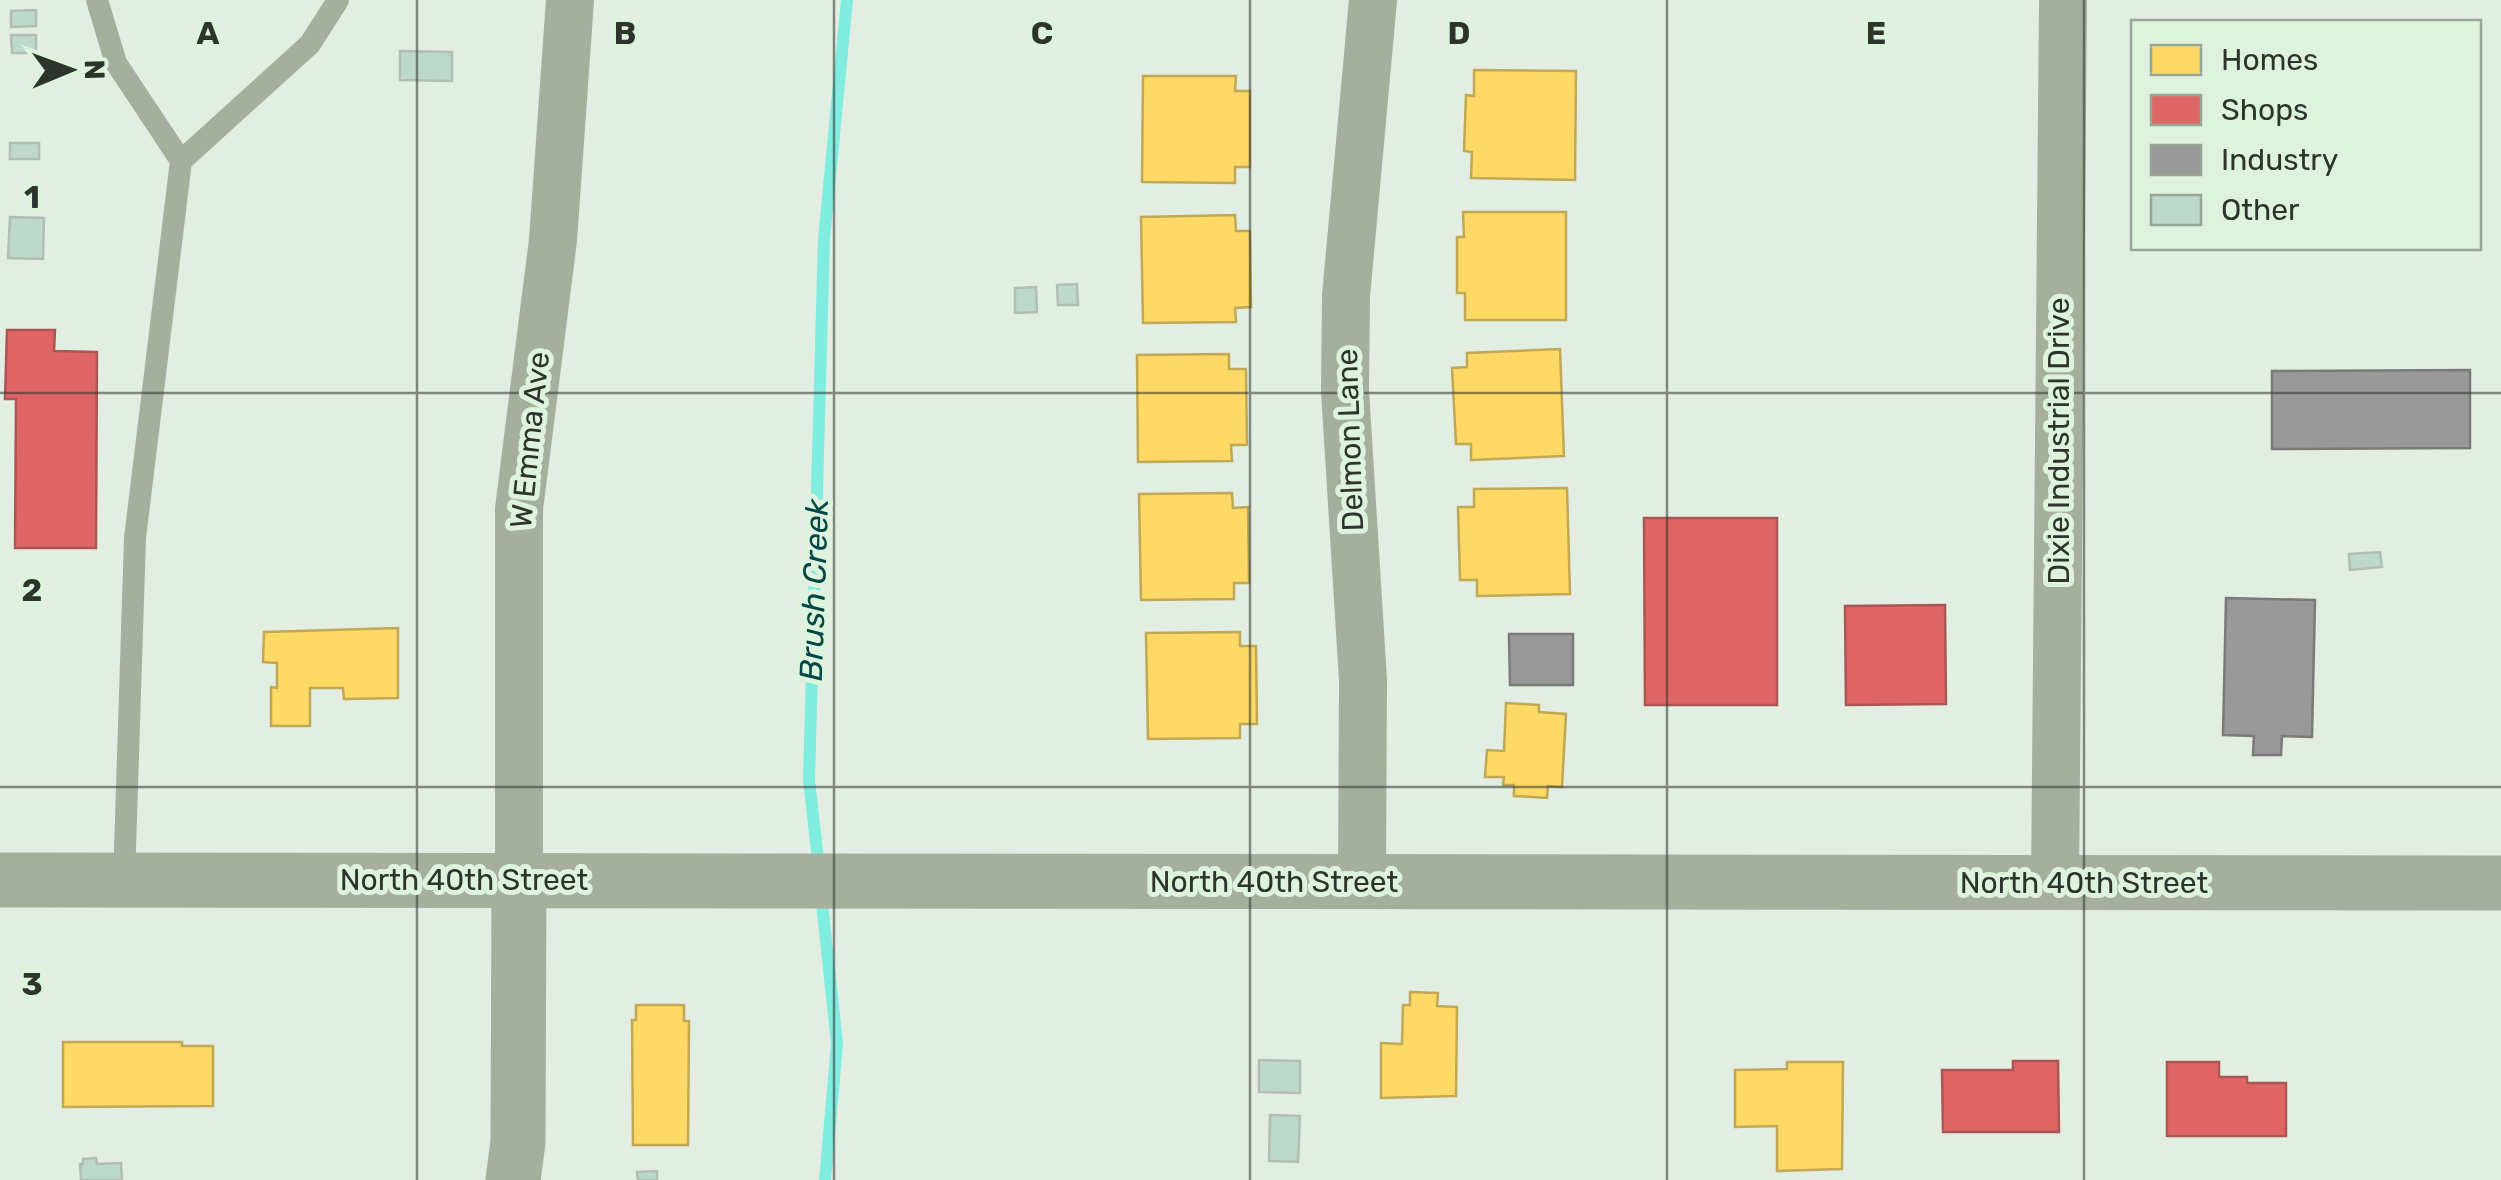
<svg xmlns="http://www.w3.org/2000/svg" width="2501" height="1180" viewBox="0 0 2501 1180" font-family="Rubik,sans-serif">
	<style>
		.homes { fill: #ffd966; stroke: #c0a854; stroke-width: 2.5 }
		.shops { fill: #e06666; stroke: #aa5754; stroke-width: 2.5 }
		.industry { fill: #999; stroke: #787b78; stroke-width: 2.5 }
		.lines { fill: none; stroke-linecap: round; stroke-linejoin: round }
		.stream { stroke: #81ece0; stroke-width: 12 }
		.building { fill: #bdd9cb; stroke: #b2bdb5; stroke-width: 2.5 }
		.service { stroke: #a6af9e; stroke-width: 22 }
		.minor { stroke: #a6af9e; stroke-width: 48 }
		.tertiary { stroke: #a6af9e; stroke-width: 55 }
		.grid { fill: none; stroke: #2c342b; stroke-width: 2.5; stroke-opacity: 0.55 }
		.labels { text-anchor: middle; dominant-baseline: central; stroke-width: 10; stroke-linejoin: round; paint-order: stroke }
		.street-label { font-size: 30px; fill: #2c342b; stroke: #def3dd }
		.water-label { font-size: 32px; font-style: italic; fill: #014743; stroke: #def3dd }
		.grid-label { font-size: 32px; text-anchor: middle; font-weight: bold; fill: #2c342b; stroke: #def3dd; stroke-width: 10; stroke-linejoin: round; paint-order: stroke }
	</style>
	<rect width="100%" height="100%" fill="#e2eee2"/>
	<!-- homes -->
	<path class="homes" d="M1474,70L1576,71L1575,180L1471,178L1472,152L1464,151L1466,95L1474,96Z
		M1143,76H1236L1235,91H1250V167H1235V183L1142,182Z
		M1463,212H1566V320H1465V293H1457V237H1464Z
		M1235,215L1236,231H1250L1251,307L1235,308L1236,322L1143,323L1141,217Z
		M1560,349L1564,456L1471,460V444H1456L1452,368L1467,367V353Z
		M1229,354V369H1246L1247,445H1231L1232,461L1138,462L1137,355Z
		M1567,488L1570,594L1477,596V580H1460L1458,507H1474V489Z
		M1232,493L1233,508L1248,507L1249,583H1234V599L1141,600L1139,494Z
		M398,628V698L344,699L343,688H310V726H271V687L277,688V663L263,662L264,632Z
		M1240,632V646H1256L1257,724H1240V738L1148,739L1146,633Z
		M1506,703L1539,705V712L1566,714L1562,787L1548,786L1547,798L1514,796V785H1503L1504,777H1485L1487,750L1504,751Z
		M1410,992L1438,993L1437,1006L1457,1007L1456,1096L1381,1098V1043L1402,1044L1403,1005H1410Z
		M636,1005H684V1021H689L688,1145H633L632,1020H636Z
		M63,1042H182V1046H213V1106L63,1107Z
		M1787,1062H1843L1842,1169L1777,1171V1126L1735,1127V1070L1787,1069Z"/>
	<!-- shops -->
	<path class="shops" d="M7,330H55L54,351L97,352L96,548H15L16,399H5Z
		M1644,518H1777V705H1645Z
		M1945,605L1946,704L1846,705L1845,606Z
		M2013,1061H2058L2059,1132H1943L1942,1070H2013Z
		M2167,1062H2219V1077H2247V1083H2286V1136H2167Z"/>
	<!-- industry -->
	<path class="industry" d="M2470,370V448L2272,449V371Z
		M2226,598L2315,600L2312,737L2282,736L2281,755H2253L2254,736L2223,735Z
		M1509,634H1573V685H1510Z"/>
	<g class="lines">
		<!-- stream -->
		<path class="stream" d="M819,869L809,780L824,239L847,0
			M821,894L837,1044L825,1180"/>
	</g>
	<!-- building -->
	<path class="building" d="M36,10V26L11,27V11Z
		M11,35H36V53H12Z
		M400,51L452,52V81L400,80Z
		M10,143H39V159H10Z
		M10,217L44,218L43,259L8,258Z
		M1077,284L1078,305H1058L1057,285Z
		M1036,287L1037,312L1015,313V288Z
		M2380,552L2382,567L2350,570L2349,554Z
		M1259,1060L1300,1061V1093L1259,1092Z
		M1270,1115L1300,1116L1298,1162L1269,1161Z
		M96,1158L97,1164L121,1163L122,1180H81L80,1164H83V1159Z
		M657,1171V1180H638L637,1172Z"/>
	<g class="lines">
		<!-- service -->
		<path class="service" d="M97,0L116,63L181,161L135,538L124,880
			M181,161L310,44L338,0"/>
		<!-- minor -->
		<path class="minor" d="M519,881V509L553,240L570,0
			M1362,882L1363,680L1345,391L1346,296L1373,0
			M2055,883L2063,0"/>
		<!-- tertiary -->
		<path class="tertiary" d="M0,880L2501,883
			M513,1180L518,1142L519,881"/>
	</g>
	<!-- grid -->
	<path class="grid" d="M417,0V1180M834,0V1180M1250,0V1180M1667,0V1180M2084,0V1180M0,393H2501M0,787H2501"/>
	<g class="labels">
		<!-- street labels -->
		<g class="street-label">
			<text transform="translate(530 440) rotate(-84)">W Emma Ave</text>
			<text transform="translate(1350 440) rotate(-92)">Delmon Lane</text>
			<text transform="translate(2059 441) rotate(-90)">Dixie Industrial Drive</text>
			<text x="464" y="880">North 40th Street</text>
			<text x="1274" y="882">North 40th Street</text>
			<text x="2084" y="883">North 40th Street</text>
		</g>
		<!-- water labels -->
		<g class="water-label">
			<text transform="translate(814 590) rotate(-88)">Brush Creek</text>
		</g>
	</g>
	<g class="grid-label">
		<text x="208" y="44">A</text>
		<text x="625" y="44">B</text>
		<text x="1042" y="44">C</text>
		<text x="1459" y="44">D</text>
		<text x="1876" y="44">E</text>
		<text x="32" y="208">1</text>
		<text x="32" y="601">2</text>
		<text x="32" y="995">3</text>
	</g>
	<!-- legend -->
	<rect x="2131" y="20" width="350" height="230" fill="#def3dd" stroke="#97a796" stroke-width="2.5"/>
	<rect x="2151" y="45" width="50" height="30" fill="#ffd966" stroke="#97a796" stroke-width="2.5"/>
	<text x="2221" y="70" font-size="30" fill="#2c342b">Homes</text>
	<rect x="2151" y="95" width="50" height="30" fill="#e06666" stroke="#97a796" stroke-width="2.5"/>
	<text x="2221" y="120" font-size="30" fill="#2c342b">Shops</text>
	<rect x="2151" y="145" width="50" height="30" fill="#999999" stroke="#97a796" stroke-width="2.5"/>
	<text x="2221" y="170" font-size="30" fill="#2c342b">Industry</text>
	<rect x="2151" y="195" width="50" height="30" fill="#bdd9cb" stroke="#97a796" stroke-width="2.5"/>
	<text x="2221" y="220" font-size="30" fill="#2c342b">Other</text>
	<!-- north arrow -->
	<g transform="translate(70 70) rotate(89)" stroke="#def3dd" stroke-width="8" paint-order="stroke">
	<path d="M0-8L18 38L0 25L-18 38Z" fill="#2c342b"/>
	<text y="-15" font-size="28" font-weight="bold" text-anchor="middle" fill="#2c342b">N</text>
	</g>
</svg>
